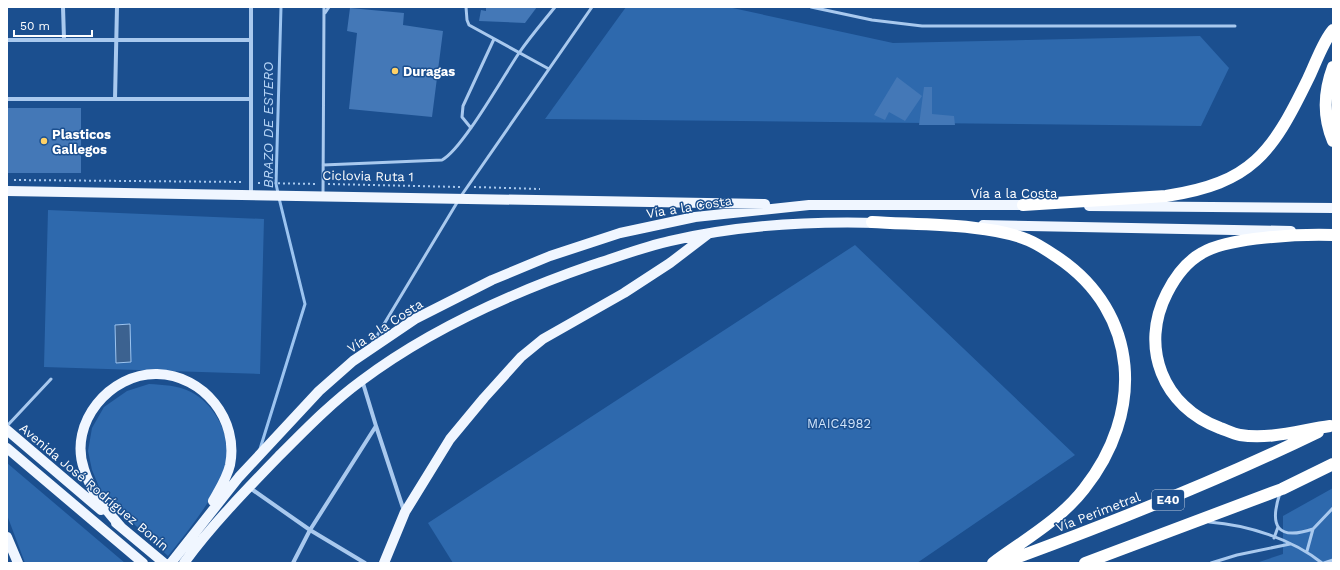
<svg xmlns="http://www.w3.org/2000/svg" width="1340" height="570" viewBox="0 0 1340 570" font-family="'Work Sans',sans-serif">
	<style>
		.green { fill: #2e69ad }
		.water { fill: #3c6290; stroke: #9cc4f0 }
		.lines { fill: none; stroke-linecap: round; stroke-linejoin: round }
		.stream { stroke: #9cc4f0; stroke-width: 3 }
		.building { fill: #4478b7 }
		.path { stroke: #a9c9ee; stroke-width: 2; stroke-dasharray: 2 3; stroke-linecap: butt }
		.lane { stroke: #a9c9ee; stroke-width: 3 }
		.street { stroke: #a9c9ee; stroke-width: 4 }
		.primary { stroke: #f0f6ff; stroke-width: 10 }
		.highway { stroke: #fff; stroke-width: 12 }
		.poi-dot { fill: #ffd166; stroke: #1b4f8f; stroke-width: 1.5 }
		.labels { text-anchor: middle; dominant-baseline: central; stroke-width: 3; stroke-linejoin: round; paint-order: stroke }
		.shield { fill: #1b4f8f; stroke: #bbcadd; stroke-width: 1 }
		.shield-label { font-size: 12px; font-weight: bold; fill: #fff }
		.poi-label { font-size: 13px; font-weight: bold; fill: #fff; stroke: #1b4f8f; text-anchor: start }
		.street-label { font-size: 13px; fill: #fff; stroke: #1b4f8f }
		.park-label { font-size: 13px; fill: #cfe3fa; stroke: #1b4f8f }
		.water-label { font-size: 14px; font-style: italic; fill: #b5d3f5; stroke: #1b4f8f }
	</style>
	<rect width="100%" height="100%" fill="#1b4f8f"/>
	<!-- green -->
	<path class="green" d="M626,7H728L893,43L1200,36L1229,68L1201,126L545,119Z
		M48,210L264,219L260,374L44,367Z
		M855,245L1075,455L917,563H453L428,523Z
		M149,384C163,385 178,385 191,392C218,406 235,443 224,472C211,503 188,531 168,556L102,494L92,470L88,451L92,428L104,407L127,391Z
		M7,463L125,563H25L7,515Z
		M1333,488V563H1256L1283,554V516Z"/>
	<!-- water -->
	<path class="water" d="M130,324L131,362L116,363L115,325Z"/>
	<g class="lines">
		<!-- stream -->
		<path class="stream" d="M278,193L276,184L281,7
			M260,449L305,304L279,198"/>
	</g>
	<!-- building -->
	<path class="building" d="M486,7H537L525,23L479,21L481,10L486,11Z
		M350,8L404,13L403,25L443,31L432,117L349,109L357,33L347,31Z
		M897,77L922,96L905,121L889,112L885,120L874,115Z
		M924,87H932V114L954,116L955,125H919Z
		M7,108H81V173H7Z"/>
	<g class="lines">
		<!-- path -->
		<path class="path" d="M14,180L244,182
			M258,183L318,184
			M328,184L460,187
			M474,187L540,189"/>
		<!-- lane -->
		<path class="lane" d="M466,7L467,20L469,25L549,69
			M811,7L872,20L922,26H1235
			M325,13L329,7
			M471,128L462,117L463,106L494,39
			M323,165L442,160C462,150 504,75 519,53C530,37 543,22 555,7
			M323,195L324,7
			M461,196L592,7
			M372,344L458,201
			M7,426L51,379
			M1280,493C1269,526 1277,541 1313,529
			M1209,522C1248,525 1292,539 1322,563
			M1274,538L1278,527
			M1307,551L1313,529L1333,508
			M1211,563L1237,555L1290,544
			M1324,563L1333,560"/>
		<!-- street -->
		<path class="street" d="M63,7L64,39
			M7,40H251
			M7,99H249
			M115,99L117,7
			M251,194V7
			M376,426L404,511
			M250,488L310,530L365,563
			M293,563L310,530L376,426L362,380"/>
		<!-- primary -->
		<path class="primary" d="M7,191L765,204
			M1089,206L1333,208
			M983,225L1291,231
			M7,430L101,510
			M7,448L143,563
			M116,523L164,563
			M121,527C105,509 91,492 84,469C68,423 110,373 157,374C204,375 239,420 230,465C227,478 219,490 213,501
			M7,537L18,563
			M171,563L239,477L319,391L353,361L415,319L492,280L550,256L620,233L695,217L809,205H1029
			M184,563C212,525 245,491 278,457C305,430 331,403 361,381C430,329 511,293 592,265C618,257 643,247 670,241C738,225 809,221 879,223
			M384,563L405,512L450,439L484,398L521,357L543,339L624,293L670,263L708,234"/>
		<!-- highway -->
		<path class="highway" d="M1333,67C1324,91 1323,117 1333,141
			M1023,205L1166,196C1252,183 1272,153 1308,79C1315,65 1323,41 1333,30
			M872,222C916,225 989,223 1028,240C1038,244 1048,251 1057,257C1141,313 1144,414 1084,489C1060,520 1024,540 993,563
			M1330,426C1301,430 1269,440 1240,435C1233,434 1226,430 1220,428C1163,407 1139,347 1167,293C1175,277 1186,262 1202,253C1228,237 1302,234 1333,235
			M1002,563C1109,524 1215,482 1318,432
			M1085,563L1282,489L1333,464"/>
	</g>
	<!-- markers -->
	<g class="poi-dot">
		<circle cx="395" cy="71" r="4"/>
		<circle cx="44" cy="141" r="4"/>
	</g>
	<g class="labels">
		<!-- shield labels -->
		<rect class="shield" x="1152" y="490" width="32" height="20" rx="3"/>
		<g class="shield-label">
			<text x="1168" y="500">E40</text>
		</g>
		<!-- poi labels -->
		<g class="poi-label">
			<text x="403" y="71">Duragas</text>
			<text x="52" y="134">Plasticos<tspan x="52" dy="15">Gallegos</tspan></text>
		</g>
		<!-- street labels -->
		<g class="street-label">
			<text transform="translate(368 176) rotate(1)">Ciclovia Ruta 1</text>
			<text x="1014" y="193">Vía a la Costa</text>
			<text transform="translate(689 207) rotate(-9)">Vía a la Costa</text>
			<text transform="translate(385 326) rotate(-33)">Vía a la Costa</text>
			<text transform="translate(94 487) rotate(40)">Avenida José Rodríguez Bonín</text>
			<text transform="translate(1098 512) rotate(-21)">Vía Perimetral</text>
		</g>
		<!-- park labels -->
		<g class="park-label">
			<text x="839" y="423">MAIC4982</text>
		</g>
		<!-- water labels -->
		<g class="water-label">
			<text transform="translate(268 125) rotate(-90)">BRAZO DE ESTERO</text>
		</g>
	</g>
	<!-- border -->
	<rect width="1340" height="570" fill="none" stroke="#ffffff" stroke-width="16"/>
	<!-- scale -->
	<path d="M14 30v6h78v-6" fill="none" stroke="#ffffff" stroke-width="2"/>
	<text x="20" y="30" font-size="12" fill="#ffffff" stroke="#1b4f8f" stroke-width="3" paint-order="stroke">50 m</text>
</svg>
